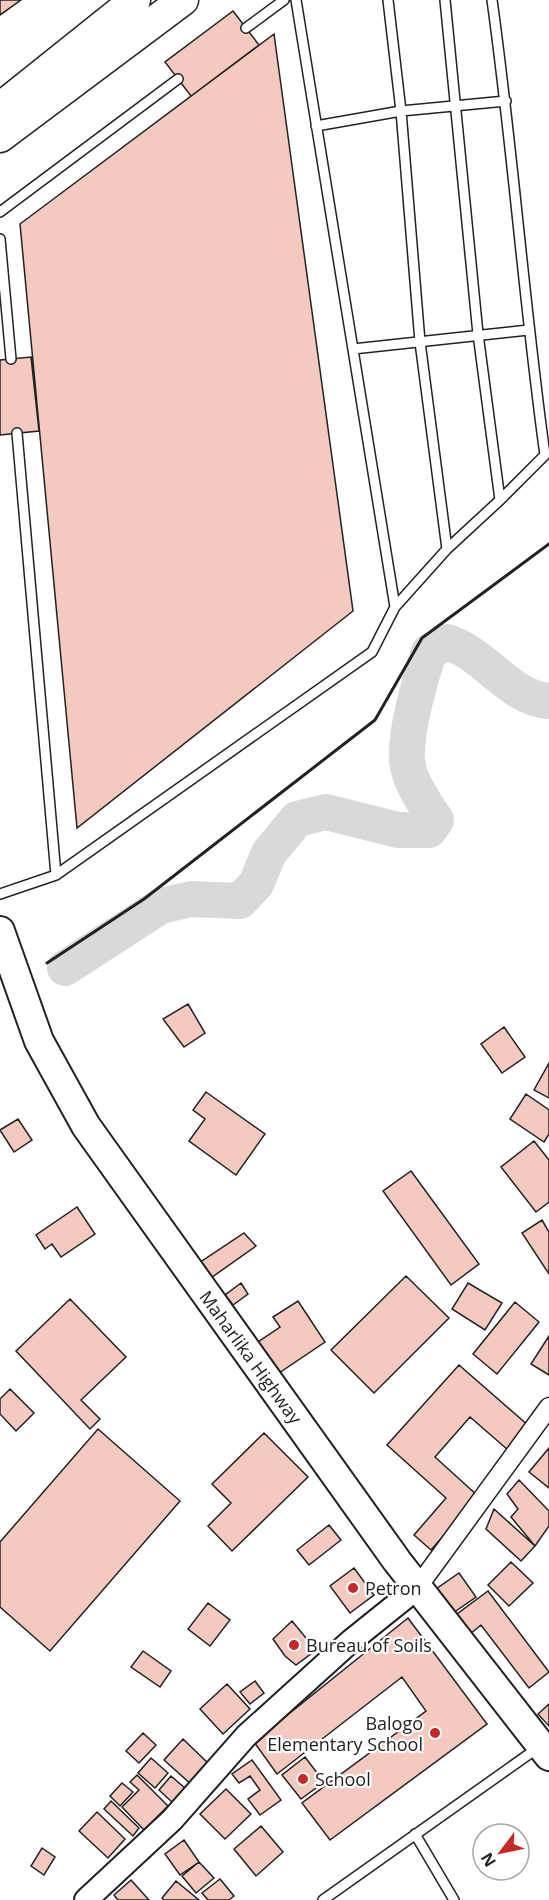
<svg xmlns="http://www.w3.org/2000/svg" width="549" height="1900" viewBox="0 0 549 1900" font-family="'Open Sans',sans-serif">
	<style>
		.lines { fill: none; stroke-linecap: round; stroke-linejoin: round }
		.river { stroke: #d9d9d9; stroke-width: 36 }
		.building { fill: #f3c9c0; stroke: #222; stroke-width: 1.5 }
		.service-casing { stroke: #222; stroke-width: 12 }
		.minor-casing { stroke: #222; stroke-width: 21 }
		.tertiary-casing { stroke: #222; stroke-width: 26 }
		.primary-casing { stroke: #222; stroke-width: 32 }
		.trunk-casing { stroke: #222; stroke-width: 33 }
		.service { stroke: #fff; stroke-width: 9 }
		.minor { stroke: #fff; stroke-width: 18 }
		.tertiary { stroke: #fff; stroke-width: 22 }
		.primary { stroke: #fff; stroke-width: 28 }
		.trunk { stroke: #fff; stroke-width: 30 }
		.wall { stroke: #222; stroke-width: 3 }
		.poi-dot { fill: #c62828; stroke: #fff; stroke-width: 2 }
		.labels { text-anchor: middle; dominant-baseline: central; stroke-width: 4.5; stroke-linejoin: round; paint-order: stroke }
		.street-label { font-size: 18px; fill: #222; stroke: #fff }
		.poi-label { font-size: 18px; fill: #222; stroke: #fff; text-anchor: start }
	</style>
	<rect width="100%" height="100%" fill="#fff"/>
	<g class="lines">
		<!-- river -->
		<path class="river" d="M65,968L161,906L191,899L240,901L256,884L269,853L297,819L326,812L398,830H429L436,820C424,802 407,779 407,757C406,729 420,679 429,652L447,642C486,654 509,698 549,701"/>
	</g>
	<!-- building -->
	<path class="building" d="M0,0H21L0,15Z
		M233,11L259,45L191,96L165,62Z
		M274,34L353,611L77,828L20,224Z
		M31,357L39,431L0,435V360Z
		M188,1004L205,1033L184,1047L163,1019Z
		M504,1027L525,1057L502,1073L481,1044Z
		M549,1063V1098L534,1090Z
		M206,1092L265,1134L236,1175L189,1141L205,1119L193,1110Z
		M526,1094L549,1110V1134L544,1142L510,1119Z
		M18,1119L32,1140L14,1152L0,1130Z
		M534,1141L549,1160V1202L536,1212L501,1167Z
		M411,1171L479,1264L451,1285L383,1191Z
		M77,1207L95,1234L61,1257L52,1244L45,1249L36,1235Z
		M542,1220L549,1232V1274L522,1233Z
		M244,1233L256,1246L208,1280L196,1265Z
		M406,1276L449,1318L374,1393L331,1350Z
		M241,1283L248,1294L233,1305L225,1295Z
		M468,1283L502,1303L485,1330L452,1309Z
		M70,1299L126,1357L81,1400L100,1419L90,1429L16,1351Z
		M298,1301L325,1342L279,1373L258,1342L280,1327L273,1317Z
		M515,1302L539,1322L497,1374L473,1354Z
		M549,1336V1375L531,1364Z
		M459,1365L529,1426L508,1450L470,1417L435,1457L478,1496L431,1550L414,1535L446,1498L387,1445Z
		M10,1389L34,1413L16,1431L0,1414V1399Z
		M98,1429L180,1501L50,1651L0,1607V1542Z
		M264,1433L308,1477L232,1551L208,1526L231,1503L212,1484Z
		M549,1448V1488L529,1472Z
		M519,1480L549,1511V1526L535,1546L511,1517L518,1509L507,1494Z
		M494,1509L535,1546L521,1561L486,1529Z
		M329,1525L341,1540L309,1565L297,1550Z
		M511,1562L533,1583L509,1606L488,1585Z
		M354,1568L374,1595L350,1613L330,1586Z
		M459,1573L476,1597L453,1613L436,1589Z
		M488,1591L549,1672L529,1688L481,1625L464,1639L449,1620Z
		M208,1603L230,1620L210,1646L188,1629Z
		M408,1618L487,1724L330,1840L302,1803L426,1711L402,1677L277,1774L254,1742Z
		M292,1621L316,1650L296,1665L285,1656L273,1639Z
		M143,1651L171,1671L160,1687L131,1667Z
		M255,1681L264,1693L250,1704L240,1692Z
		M227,1684L250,1709L223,1734L200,1709Z
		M549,1704V1726L538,1714Z
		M143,1733L156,1745L139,1763L126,1751Z
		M183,1739L211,1766L193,1786L164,1760Z
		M305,1757L324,1782L301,1799L282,1775Z
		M151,1758L168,1773L155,1788L138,1773Z
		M252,1760L281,1800L260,1815L248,1799L260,1790L250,1776L239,1783L232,1774Z
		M137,1775L168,1806L144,1830L122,1807L139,1790L130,1782Z
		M171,1776L186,1789L173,1803L159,1790Z
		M122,1783L133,1792L120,1806L110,1796Z
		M226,1789L251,1814L225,1839L200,1814Z
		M111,1801L139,1828L133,1836L104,1809Z
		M97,1812L125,1839L108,1858L79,1831Z
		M261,1826L283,1852L256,1876L234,1849Z
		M184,1840L199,1862L180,1875L165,1854Z
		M42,1848L55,1857L44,1875L31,1866Z
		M199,1862L214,1878L196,1893L182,1876Z
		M220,1879L234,1896L229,1900H208L202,1893Z
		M131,1880L149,1900H118L114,1895Z
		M176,1881L199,1900H164L162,1898Z"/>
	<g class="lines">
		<defs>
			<path id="service" d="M388,0L401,111L420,342L447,549
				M492,0C513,151 524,304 545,455L500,500
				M246,28L284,0
				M316,126L401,111L506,101
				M0,212L178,79
				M0,239L11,359
				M353,349L528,330
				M17,433L56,875
				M395,607L447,549L500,500L478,334L445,0
				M0,894L56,875L372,652L395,607L296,0
				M415,1834L454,1900
				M323,1900L539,1747"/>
			<path id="minor" d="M417,1588L549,1407"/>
			<path id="tertiary" d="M86,1900L172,1820L246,1736L351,1641L417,1588"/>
			<path id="primary" d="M0,931L39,1041L86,1126L397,1561L549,1756"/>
			<path id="trunk" d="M0,108L135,0
				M0,137L183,0"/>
		</defs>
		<!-- service casing -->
		<use href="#service" class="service-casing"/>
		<!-- minor casing -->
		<use href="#minor" class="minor-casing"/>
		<!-- tertiary casing -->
		<use href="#tertiary" class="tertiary-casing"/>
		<!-- primary casing -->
		<use href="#primary" class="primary-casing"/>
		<!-- trunk casing -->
		<use href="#trunk" class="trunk-casing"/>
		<!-- service -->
		<use href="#service" class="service"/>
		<!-- minor -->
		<use href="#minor" class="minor"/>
		<!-- tertiary -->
		<use href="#tertiary" class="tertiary"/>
		<!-- primary -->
		<use href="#primary" class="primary"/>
		<!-- trunk -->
		<use href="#trunk" class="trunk"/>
		<!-- wall -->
		<path class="wall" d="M47,963L144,899L375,720L422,638L549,544"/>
	</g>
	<!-- markers -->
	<g class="poi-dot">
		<circle cx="353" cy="1588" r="6"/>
		<circle cx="294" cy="1645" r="6"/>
		<circle cx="435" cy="1733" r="6"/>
		<circle cx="303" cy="1779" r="6"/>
	</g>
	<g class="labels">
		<!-- street labels -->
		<g class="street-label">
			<text transform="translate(251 1357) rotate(54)">Maharlika Highway</text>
		</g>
		<!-- poi labels -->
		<g class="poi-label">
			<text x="365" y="1588">Petron</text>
			<text x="306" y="1645">Bureau of Soils</text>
			<text x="423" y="1723" text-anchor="end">Balogo<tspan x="423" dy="21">Elementary School</tspan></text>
			<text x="315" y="1779">School</text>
		</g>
	</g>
	<!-- north arrow -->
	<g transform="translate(501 1852) rotate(238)"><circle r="28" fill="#ffffff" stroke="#a7a7a7" stroke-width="1.5"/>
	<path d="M0-4.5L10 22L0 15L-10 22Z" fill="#c62828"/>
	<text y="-9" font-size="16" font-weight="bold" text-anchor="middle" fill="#222222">N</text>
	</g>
</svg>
